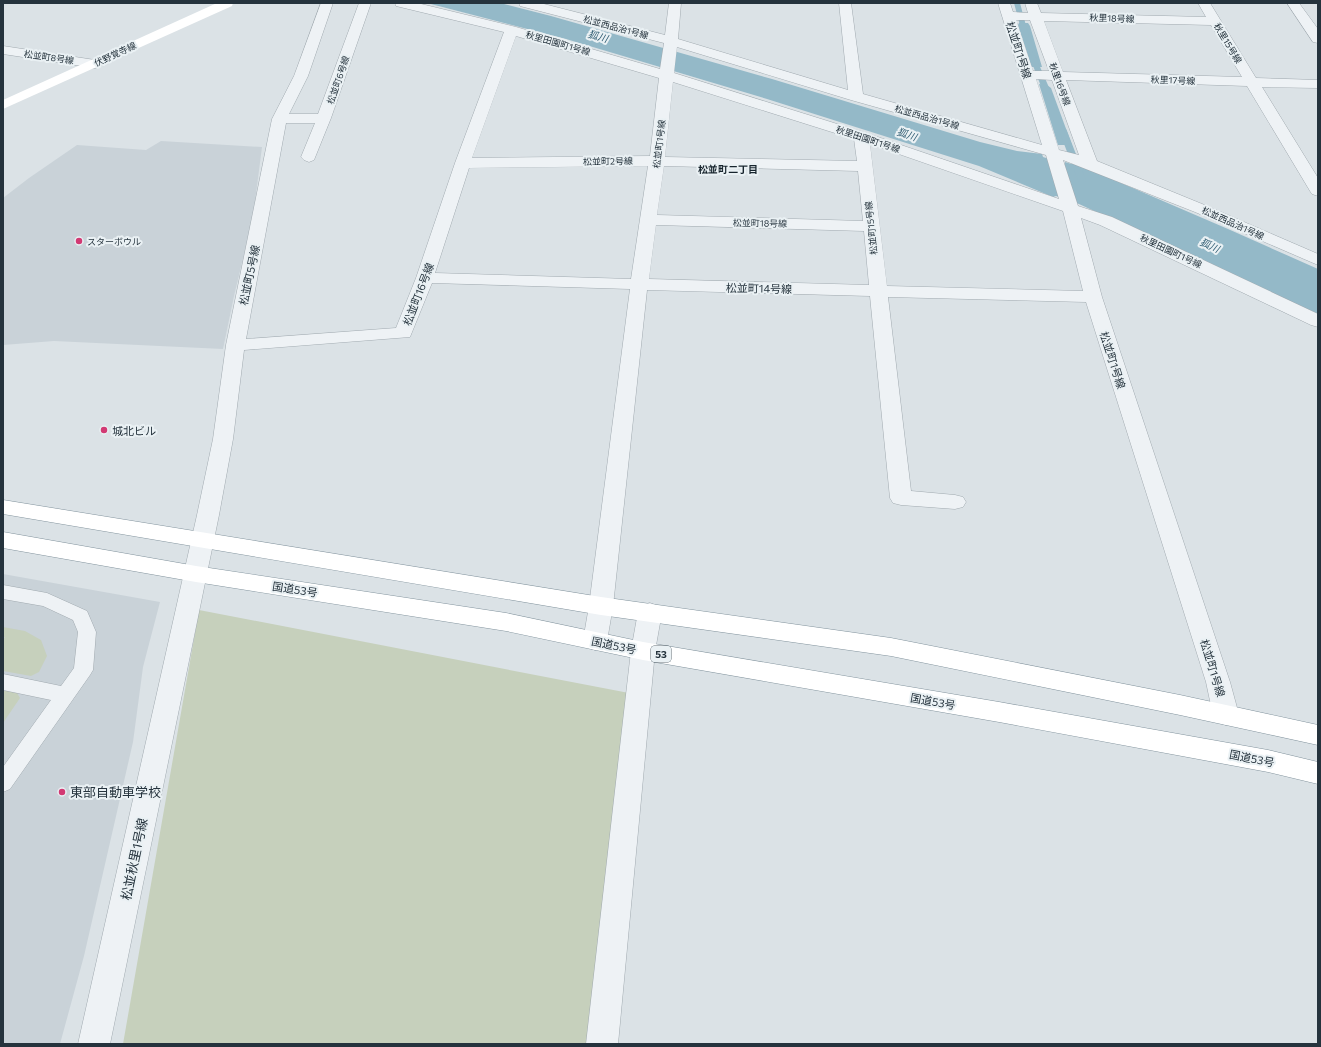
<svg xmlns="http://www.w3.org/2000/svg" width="1321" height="1047" viewBox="0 0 1321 1047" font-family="Commissioner,'Noto Sans JP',sans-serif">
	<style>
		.built { fill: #c9d2d8 }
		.green { fill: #c6d0bc }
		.water { fill: #94b9c8 }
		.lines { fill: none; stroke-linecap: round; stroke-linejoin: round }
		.stream { fill: #94b9c8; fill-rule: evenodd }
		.service-casing { stroke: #a1aab0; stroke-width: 1 }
		.minor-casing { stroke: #a1aab0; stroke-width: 1 }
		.trunk-casing { stroke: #82939d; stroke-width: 1 }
		.service { fill: #eef2f5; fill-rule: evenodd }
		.minor { fill: #eef2f5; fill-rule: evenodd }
		.secondary { fill: #fff; fill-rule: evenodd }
		.trunk { fill: #fff; fill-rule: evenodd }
		.poi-dot { fill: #d23973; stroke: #eaf1f4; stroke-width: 1.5 }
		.labels { text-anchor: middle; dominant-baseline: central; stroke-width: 4; stroke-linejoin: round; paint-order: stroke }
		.far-street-label { font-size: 9px; fill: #25333d; stroke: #eaf1f4 }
		.far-poi-label { font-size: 9px; fill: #25333d; stroke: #eaf1f4; text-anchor: start }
		.far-water-label { font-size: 10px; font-style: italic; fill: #2e5b71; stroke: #eaf1f4 }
		.far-neighbourhood-label { font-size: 10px; font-weight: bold; fill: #17242d; stroke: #eaf1f4 }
		.shield { fill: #eaf1f4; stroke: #606c74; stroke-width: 1 }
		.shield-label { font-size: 10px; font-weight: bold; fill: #25333d }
		.street-label { font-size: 11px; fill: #25333d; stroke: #eaf1f4 }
		.poi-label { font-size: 11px; fill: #25333d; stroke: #eaf1f4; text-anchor: start }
		.near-poi-label { font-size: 13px; fill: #25333d; stroke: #eaf1f4; text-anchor: start }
		.near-street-label { font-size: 13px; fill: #25333d; stroke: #eaf1f4 }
	</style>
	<rect width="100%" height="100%" fill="#dbe2e6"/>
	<!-- built -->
	<path class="built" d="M161,141L262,147L253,217L234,296L223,349L54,341L3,345V198L29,178L77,145L146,150Z
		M3,574L160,602L143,667L133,742L84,956L60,1044H3Z"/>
	<!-- green -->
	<path class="green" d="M199,610L629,693L589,1044H123Z
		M3,627L25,631L41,640L47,656L39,672L31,676L3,671V640L5,637H3Z
		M3,690L17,693L20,698L3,723Z"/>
	<!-- water -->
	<path class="water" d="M427,3H500L551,16L772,79L980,142L1017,151L1042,154L1043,157L1065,164V162L1091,170L1228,229L1318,269V314L1079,204L1056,196L1053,197L979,166L767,99L566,39Z
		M1019,23H1028L1030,26L1042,67H1032L1031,65L1018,25Z
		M1039,84L1047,85L1051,88L1072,145H1058Z"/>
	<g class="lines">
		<!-- stream -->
		<path class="stream" d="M1014,3H1020L1029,37L1028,38L1023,37Z
			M1031,51L1034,53L1054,99L1053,101H1050L1046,99L1028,53Z
			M1060,129H1066L1067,131L1086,180L1085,182H1079L1078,180L1059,131Z"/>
		<defs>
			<path id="service" d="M3,585L47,593L87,611L96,632L93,670L90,675L10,789L3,792V767L51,700L3,690V674L61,686L74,668L78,632L73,620L43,606L3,599Z"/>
			<path id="minor" d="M321,3H333L308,76L289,114H318L359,3H371L331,118L314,160L309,162L304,160L301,157L315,123H286L246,339L396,328L416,278L455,163L504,32L396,6L395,3H417L516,27L660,69L664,43L520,6L519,3H540L665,35L669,3H681L678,39L848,90L839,3H851L863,94L1042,145L998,3H1010L1013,12L1028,13L1025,3H1037L1041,13L1206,17L1198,3H1210L1256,78L1318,80V88L1262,87L1318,178V196L1312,194L1310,191L1247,86L1066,80L1097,161L1207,206L1318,254V265L1195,212L1063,160L1078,206L1112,217L1318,314V327L1311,325L1100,225L1081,218L1102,297L1230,682L1239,715L1235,722L1226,725L1217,722L1213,715L1206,682L1086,302L888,297L911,491L955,495L963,497L966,502L963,507L955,509L901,505L893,503L890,498L870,296L647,290L613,606L607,641L604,647L595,650L586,647L583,641L589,606L630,289L432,283L410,337L244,350L233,439L219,515L110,1044H78L197,515L213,439L226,345L272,119L294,76ZM1016,20H1030L1049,71H1033ZM1044,21L1211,25L1242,77L1063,72ZM516,36L659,78L650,156L472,158ZM677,47L851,100L1046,155L1059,199L866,133L674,73ZM1036,79L1052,80L1079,155L1059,150ZM673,82L854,139L857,161L665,157ZM870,144L1063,211L1083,291L887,286ZM648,166L631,279L435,273L469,168ZM664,166L858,171L863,221L657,215ZM656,225L864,231L869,285L649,279Z
				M1287,3H1299L1318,29V43L1313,42Z
				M3,46L95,60L100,61L102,64L100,67L95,68L3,54Z
				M650,603L658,606L662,612L655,651L618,1044H586L631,651L638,612L642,606Z"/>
			<path id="trunk" d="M3,500L601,597L891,638L1180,695L1318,725V745L1180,715L891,656L601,615L3,514Z
				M3,532L196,566L506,613L643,642L999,702L1268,750L1318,762V784L1268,772L999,722L643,660L506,631L196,582L3,548Z"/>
		</defs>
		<!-- service casing -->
		<use href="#service" class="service-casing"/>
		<!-- minor casing -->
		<use href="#minor" class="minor-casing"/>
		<!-- trunk casing -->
		<use href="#trunk" class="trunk-casing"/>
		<!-- service -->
		<use href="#service" class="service"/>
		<!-- minor -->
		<use href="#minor" class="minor"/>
		<!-- secondary -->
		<path class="secondary" d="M217,3H233L232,6L3,109V100Z"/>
		<!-- trunk -->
		<use href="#trunk" class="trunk"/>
	</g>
	<!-- markers -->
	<g class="poi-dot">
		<circle cx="79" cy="241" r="4"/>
		<circle cx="104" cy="430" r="4"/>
		<circle cx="62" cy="792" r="4"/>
	</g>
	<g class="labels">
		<!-- far-street labels -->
		<g class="far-street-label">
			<text transform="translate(1112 18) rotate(2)">秋里18号線</text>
			<text transform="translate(616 27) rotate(15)">松並西品治1号線</text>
			<text transform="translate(558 43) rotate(16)">秋里田園町1号線</text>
			<text transform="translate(1228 43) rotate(59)">秋里15号線</text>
			<text transform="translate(115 54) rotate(-25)">伏野覚寺線</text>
			<text transform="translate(49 57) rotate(8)">松並町8号線</text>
			<text transform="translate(338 80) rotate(-71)">松並町6号線</text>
			<text transform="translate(1173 80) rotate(2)">秋里17号線</text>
			<text transform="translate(1060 84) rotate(70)">秋里16号線</text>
			<text transform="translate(927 117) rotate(16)">松並西品治1号線</text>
			<text transform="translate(868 139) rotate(18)">秋里田園町1号線</text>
			<text transform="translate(659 144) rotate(-83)">松並町1号線</text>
			<text transform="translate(608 161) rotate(-1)">松並町2号線</text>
			<text transform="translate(760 223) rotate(1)">松並町18号線</text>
			<text transform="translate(1233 223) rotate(24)">松並西品治1号線</text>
			<text transform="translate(871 228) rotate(-96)">松並町15号線</text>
			<text transform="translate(1171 251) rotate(25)">秋里田園町1号線</text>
		</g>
		<!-- far-poi labels -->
		<g class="far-poi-label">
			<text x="87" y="241">スターボウル</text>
		</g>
		<!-- far-water labels -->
		<g class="far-water-label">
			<text transform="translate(598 36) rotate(16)">狐川</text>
			<text transform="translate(907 134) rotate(19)">狐川</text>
			<text transform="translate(1210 245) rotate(24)">狐川</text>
		</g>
		<!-- far-neighbourhood labels -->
		<g class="far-neighbourhood-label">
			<text x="728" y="169">松並町二丁目</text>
		</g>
		<!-- shield labels -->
		<rect class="shield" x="651" y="646" width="20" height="16" rx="3"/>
		<g class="shield-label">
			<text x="661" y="654">53</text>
		</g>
		<!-- street labels -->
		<g class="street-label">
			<text transform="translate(1019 50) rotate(72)">松並町1号線</text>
			<text transform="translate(249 275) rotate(-78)">松並町5号線</text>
			<text transform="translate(759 288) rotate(1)">松並町14号線</text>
			<text transform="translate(418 294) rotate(-69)">松並町16号線</text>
			<text transform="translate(1113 360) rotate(72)">松並町1号線</text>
			<text transform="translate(295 589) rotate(9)">国道53号</text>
			<text transform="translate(614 645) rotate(12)">国道53号</text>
			<text transform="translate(1213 668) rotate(73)">松並町1号線</text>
			<text transform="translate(933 701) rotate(10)">国道53号</text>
			<text transform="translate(1252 758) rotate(11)">国道53号</text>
		</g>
		<!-- poi labels -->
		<g class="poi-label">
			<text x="112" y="430">城北ビル</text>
		</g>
		<!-- near-poi labels -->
		<g class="near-poi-label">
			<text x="70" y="792">東部自動車学校</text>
		</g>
		<!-- near-street labels -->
		<g class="near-street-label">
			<text transform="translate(134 859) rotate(-78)">松並秋里1号線</text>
		</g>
	</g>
	<!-- border -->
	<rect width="1321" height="1047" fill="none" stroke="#25333d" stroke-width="8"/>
</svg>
